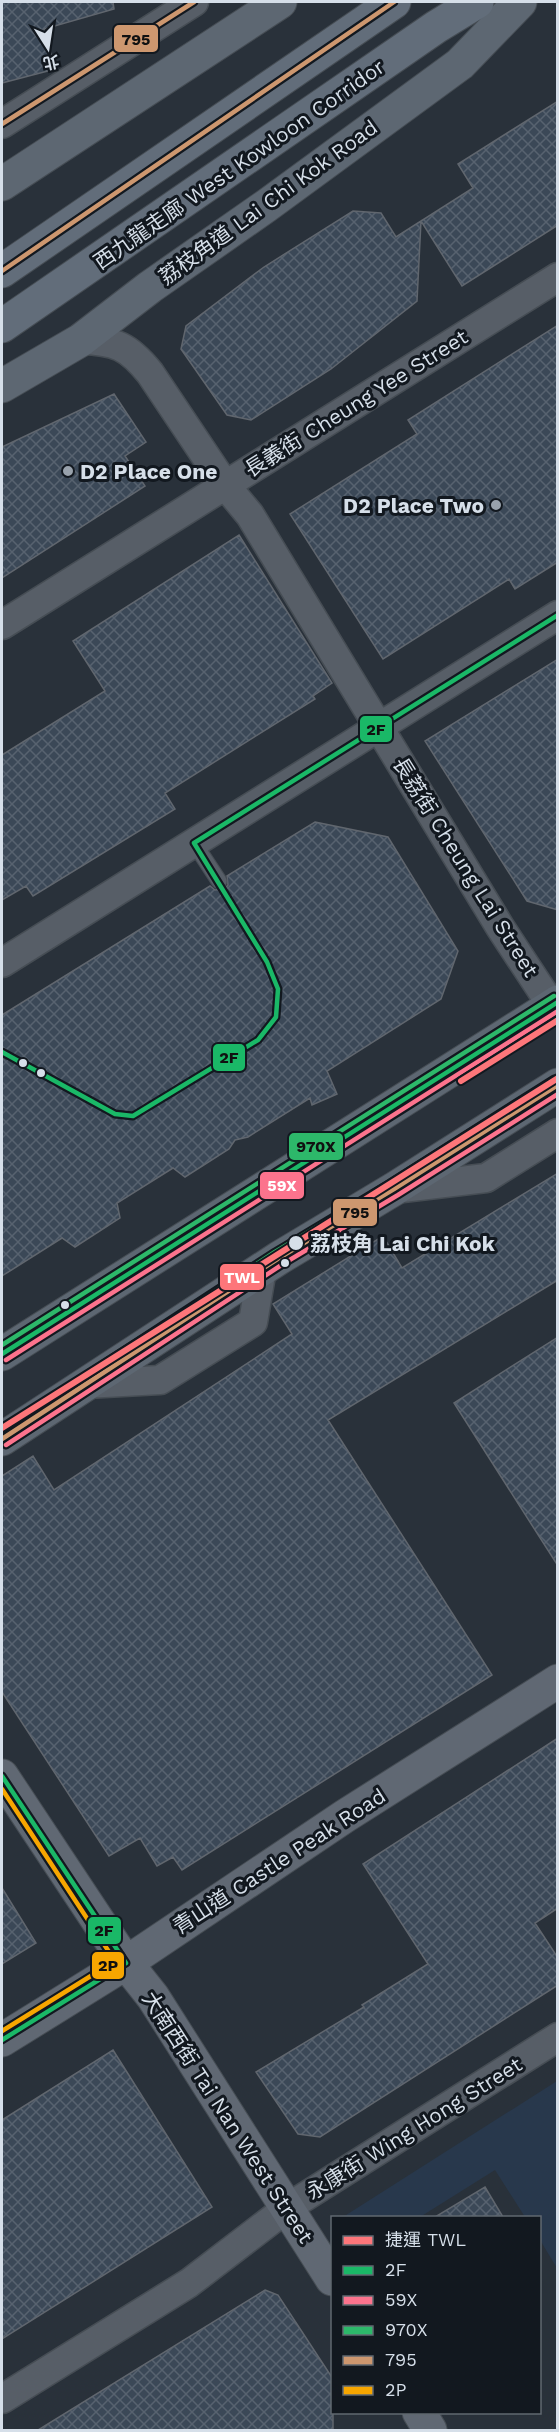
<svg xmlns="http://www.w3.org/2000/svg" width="559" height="2432" viewBox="0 0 559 2432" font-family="'Work Sans','Noto Sans TC',sans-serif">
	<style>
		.built { fill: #28384c }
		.building { fill: url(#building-cross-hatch); stroke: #60666e; stroke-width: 1.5 }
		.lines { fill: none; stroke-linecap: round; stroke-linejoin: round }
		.lane-casing { stroke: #464d54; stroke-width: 17 }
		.street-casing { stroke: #464d54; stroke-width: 31 }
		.secondary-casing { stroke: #464d54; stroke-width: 35 }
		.primary-casing { stroke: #464d54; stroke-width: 35 }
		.highway-casing { stroke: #464d54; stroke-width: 35 }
		.lane { stroke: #575e67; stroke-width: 15 }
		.street { stroke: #575e67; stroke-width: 28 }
		.secondary { stroke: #606873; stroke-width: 33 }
		.primary { stroke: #5d6772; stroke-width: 33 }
		.highway { stroke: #626d7a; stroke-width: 33 }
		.bus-1-casing { stroke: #12181f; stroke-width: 9 }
		.bus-2-casing { stroke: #12181f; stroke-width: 9 }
		.bus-3-casing { stroke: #12181f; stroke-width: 9 }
		.bus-4-casing { stroke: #12181f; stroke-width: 9 }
		.bus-5-casing { stroke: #12181f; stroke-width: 9 }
		.bus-1 { stroke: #1ab867; stroke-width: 4.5 }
		.bus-2 { stroke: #fc738d; stroke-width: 4.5 }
		.bus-3 { stroke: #2db86a; stroke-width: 4.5 }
		.bus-4 { stroke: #cd976f; stroke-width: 4.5 }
		.bus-5 { stroke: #f7a600; stroke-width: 4.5 }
		.metro-1-casing { stroke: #12181f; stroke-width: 10 }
		.metro-1 { stroke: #fd767a; stroke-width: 6 }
		.poi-dot { fill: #99a2ac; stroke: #12181f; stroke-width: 2 }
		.bus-dot { fill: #d6dfe9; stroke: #12181f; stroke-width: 2 }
		.labels { text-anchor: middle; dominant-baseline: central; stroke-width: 6; stroke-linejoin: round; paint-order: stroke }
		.street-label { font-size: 21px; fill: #d6dfe9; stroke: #12181f }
		.poi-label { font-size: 21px; font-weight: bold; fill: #d6dfe9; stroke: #12181f; text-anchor: start }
		.stop-label { font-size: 21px; font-weight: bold; fill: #d6dfe9; stroke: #12181f; text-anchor: start }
		.line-badge { stroke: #12181f; stroke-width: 2 }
		.badge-label { font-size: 16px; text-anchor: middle; font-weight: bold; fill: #fff }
		.pale-badge-label { font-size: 16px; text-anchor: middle; font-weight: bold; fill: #111 }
	</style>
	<defs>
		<pattern id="building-cross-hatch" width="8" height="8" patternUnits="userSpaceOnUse" patternTransform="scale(1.5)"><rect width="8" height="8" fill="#3b4857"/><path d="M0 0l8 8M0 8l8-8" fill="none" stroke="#57626f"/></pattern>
	</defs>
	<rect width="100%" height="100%" fill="#29313a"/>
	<!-- built -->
	<path class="built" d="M557,2081V2268L540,2240V2218L525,2217L495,2170L420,2217H343Z"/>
	<!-- building -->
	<path class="building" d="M2,2H113L114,9L44,29L53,62L46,64L48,71L2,83Z
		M558,101V225L462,286L421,221L473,188L458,164Z
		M353,211L381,213L396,237L421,221L417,301L331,369L251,420L227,415L181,349L186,326L264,267Z
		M558,325V562L515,589L509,579L383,659L290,514L417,434L408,420Z
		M114,394L146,442L125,456L145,486L2,578V447Z
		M239,535L332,683L313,696L315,699L165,793L175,809L33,896L26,886L2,900V755L105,691L73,641Z
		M558,659V910L527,901L425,741Z
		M315,822L388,837L458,951L441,999L327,1071L337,1094L312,1105L310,1098L248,1137L235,1140L229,1149L185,1177L173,1168L117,1203L120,1218L75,1247L62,1238L2,1276V1015L210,886L215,890L224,889L228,885L227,876Z
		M558,1173V1280L328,1420L492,1675L182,1870L173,1857L157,1866L140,1838L109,1856L2,1692V1476L33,1456L54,1490L292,1334L273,1304L383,1236L402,1268Z
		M558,1337V1566L454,1403Z
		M558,1738V1908L535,1923L558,1958V1985L320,2137L298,2134L256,2072L364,2007L362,2005L428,1964L363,1864Z
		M2,1888L36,1943L2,1964Z
		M113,2050L212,2207L2,2339V2120Z
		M485,2187L503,2217H435Z
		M265,2290L278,2295L333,2379V2430H38Z"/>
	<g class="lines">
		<defs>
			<path id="lane" d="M194,843L219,881"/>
			<path id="street" d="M2,124L194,2
				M81,340C116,341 128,346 150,373L225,485L250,515L500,927L552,1006
				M2,625L558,277
				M2,963L558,615
				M394,1189L486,1178L558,1133
				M86,1384L160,1380L253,1322L262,1269
				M2,2399L189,2283L287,2208L558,2037"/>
			<path id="secondary" d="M2,1776L126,1963L153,1997L332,2279
				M2,2040L126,1963L345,1816L558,1681
				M419,2412L430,2430"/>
			<path id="primary" d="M2,184L280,2
				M2,386L81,340L150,287L266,206L460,64L520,2
				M2,1354L558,1002
				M2,1439L279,1258L394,1189L558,1085"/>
			<path id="highway" d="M2,271L394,2
				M2,326L436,27L477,2"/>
		</defs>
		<!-- lane casing -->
		<use href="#lane" class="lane-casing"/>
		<!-- street casing -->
		<use href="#street" class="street-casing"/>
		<!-- secondary casing -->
		<use href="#secondary" class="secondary-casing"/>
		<!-- primary casing -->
		<use href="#primary" class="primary-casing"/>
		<!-- highway casing -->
		<use href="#highway" class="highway-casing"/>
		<!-- lane -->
		<use href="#lane" class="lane"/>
		<!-- street -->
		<use href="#street" class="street"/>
		<!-- secondary -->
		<use href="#secondary" class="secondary"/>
		<!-- primary -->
		<use href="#primary" class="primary"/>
		<!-- highway -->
		<use href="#highway" class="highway"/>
		<defs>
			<path id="bus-1" d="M194,843L558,615
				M2,1052L115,1114L133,1116L258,1040L276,1017L278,989L267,962L194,843
				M2,1354L558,1002
				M2,1776L126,1963L2,2040"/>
			<path id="bus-2" d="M6,1360L558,1011
				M6,1445L283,1264L398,1195L558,1094"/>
			<path id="bus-3" d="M2,1345L554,996
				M2,1430L275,1252L390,1183L554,1079"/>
			<path id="bus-4" d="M2,124L194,2
				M2,271L394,2
				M2,1439L279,1258L394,1189L558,1085"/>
			<path id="bus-5" d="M2,1789L115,1961L2,2031"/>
		</defs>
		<!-- bus-1 casing -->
		<use href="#bus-1" class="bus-1-casing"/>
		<!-- bus-2 casing -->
		<use href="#bus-2" class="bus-2-casing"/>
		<!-- bus-3 casing -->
		<use href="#bus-3" class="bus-3-casing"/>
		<!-- bus-4 casing -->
		<use href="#bus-4" class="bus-4-casing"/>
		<!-- bus-5 casing -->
		<use href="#bus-5" class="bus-5-casing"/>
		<!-- bus-1 -->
		<use href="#bus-1" class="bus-1"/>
		<!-- bus-2 -->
		<use href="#bus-2" class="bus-2"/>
		<!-- bus-3 -->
		<use href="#bus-3" class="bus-3"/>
		<!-- bus-4 -->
		<use href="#bus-4" class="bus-4"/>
		<!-- bus-5 -->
		<use href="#bus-5" class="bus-5"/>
		<defs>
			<path id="metro-1" d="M461,1081L558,1020
				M2,1428L558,1078"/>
		</defs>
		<!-- metro-1 casing -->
		<use href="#metro-1" class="metro-1-casing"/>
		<!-- metro-1 -->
		<use href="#metro-1" class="metro-1"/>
	</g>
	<!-- markers -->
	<g class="poi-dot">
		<circle cx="68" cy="471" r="6"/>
		<circle cx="496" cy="505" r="6"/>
	</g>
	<g class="bus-dot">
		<circle cx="23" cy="1063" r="5"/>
		<circle cx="41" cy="1073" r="5"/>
		<circle cx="296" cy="1243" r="8"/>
		<circle cx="285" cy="1263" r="5"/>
		<circle cx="65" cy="1305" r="5"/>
	</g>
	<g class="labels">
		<!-- street labels -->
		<g class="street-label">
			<text transform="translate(239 164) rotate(-35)">西九龍走廊 West Kowloon Corridor</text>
			<text transform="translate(268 202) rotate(-36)">荔枝角道 Lai Chi Kok Road</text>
			<text transform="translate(356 403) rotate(-32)">長義街 Cheung Yee Street</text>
			<text transform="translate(466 867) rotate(58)">長荔街 Cheung Lai Street</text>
			<text transform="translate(279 1861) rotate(-33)">青山道 Castle Peak Road</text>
			<text transform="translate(228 2117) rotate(57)">大南西街 Tai Nan West Street</text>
			<text transform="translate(414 2128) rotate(-32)">永康街 Wing Hong Street</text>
		</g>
		<!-- poi labels -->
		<g class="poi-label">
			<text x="80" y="471">D2 Place One</text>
			<text x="484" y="505" text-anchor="end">D2 Place Two</text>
		</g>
		<!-- stop labels -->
		<g class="stop-label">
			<text x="310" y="1243">荔枝角 Lai Chi Kok</text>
		</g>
	</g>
	<g class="line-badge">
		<rect x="113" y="24" width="46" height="29" rx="6" fill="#cd976f"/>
		<rect x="359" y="715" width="34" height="28" rx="6" fill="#1ab867"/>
		<rect x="212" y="1043" width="34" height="29" rx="6" fill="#1ab867"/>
		<rect x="288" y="1132" width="56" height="29" rx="6" fill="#2db86a"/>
		<rect x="259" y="1171" width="46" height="29" rx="6" fill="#fc738d"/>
		<rect x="332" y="1198" width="46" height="29" rx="6" fill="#cd976f"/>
		<rect x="219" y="1263" width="46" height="28" rx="6" fill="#fd767a"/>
		<rect x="87" y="1916" width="35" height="29" rx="6" fill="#1ab867"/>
		<rect x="91" y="1951" width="34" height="29" rx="6" fill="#f7a600"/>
	</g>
	<g class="badge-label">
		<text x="282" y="1191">59X</text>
		<text x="242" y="1283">TWL</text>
	</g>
	<g class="pale-badge-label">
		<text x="136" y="45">795</text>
		<text x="376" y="735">2F</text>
		<text x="229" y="1063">2F</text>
		<text x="316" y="1152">970X</text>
		<text x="355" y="1218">795</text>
		<text x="104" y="1936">2F</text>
		<text x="108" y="1971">2P</text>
	</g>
	<!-- border -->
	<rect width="559" height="2432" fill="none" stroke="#d6dfe9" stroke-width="6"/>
	<!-- legend -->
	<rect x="331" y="2216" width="210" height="198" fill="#12181f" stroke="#606870" stroke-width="1.5"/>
	<rect x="343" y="2236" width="30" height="9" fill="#fd767a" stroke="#606870" stroke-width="1.5"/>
	<text x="385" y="2246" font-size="18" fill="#d6dfe9">捷運 TWL</text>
	<rect x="343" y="2266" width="30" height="9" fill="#1ab867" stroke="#606870" stroke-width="1.5"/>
	<text x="385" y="2276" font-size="18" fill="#d6dfe9">2F</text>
	<rect x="343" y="2296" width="30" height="9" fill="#fc738d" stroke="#606870" stroke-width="1.5"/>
	<text x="385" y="2306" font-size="18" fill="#d6dfe9">59X</text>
	<rect x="343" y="2326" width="30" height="9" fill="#2db86a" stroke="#606870" stroke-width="1.5"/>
	<text x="385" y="2336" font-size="18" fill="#d6dfe9">970X</text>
	<rect x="343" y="2356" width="30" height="9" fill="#cd976f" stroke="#606870" stroke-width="1.5"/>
	<text x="385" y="2366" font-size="18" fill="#d6dfe9">795</text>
	<rect x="343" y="2386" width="30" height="9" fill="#f7a600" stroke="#606870" stroke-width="1.5"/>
	<text x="385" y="2396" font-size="18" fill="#d6dfe9">2P</text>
	<!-- north arrow -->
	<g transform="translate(48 48) rotate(168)" stroke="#12181f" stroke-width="4.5" paint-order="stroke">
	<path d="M0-4.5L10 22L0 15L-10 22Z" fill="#d6dfe9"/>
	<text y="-9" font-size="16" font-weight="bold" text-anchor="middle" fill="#d6dfe9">北</text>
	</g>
</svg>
